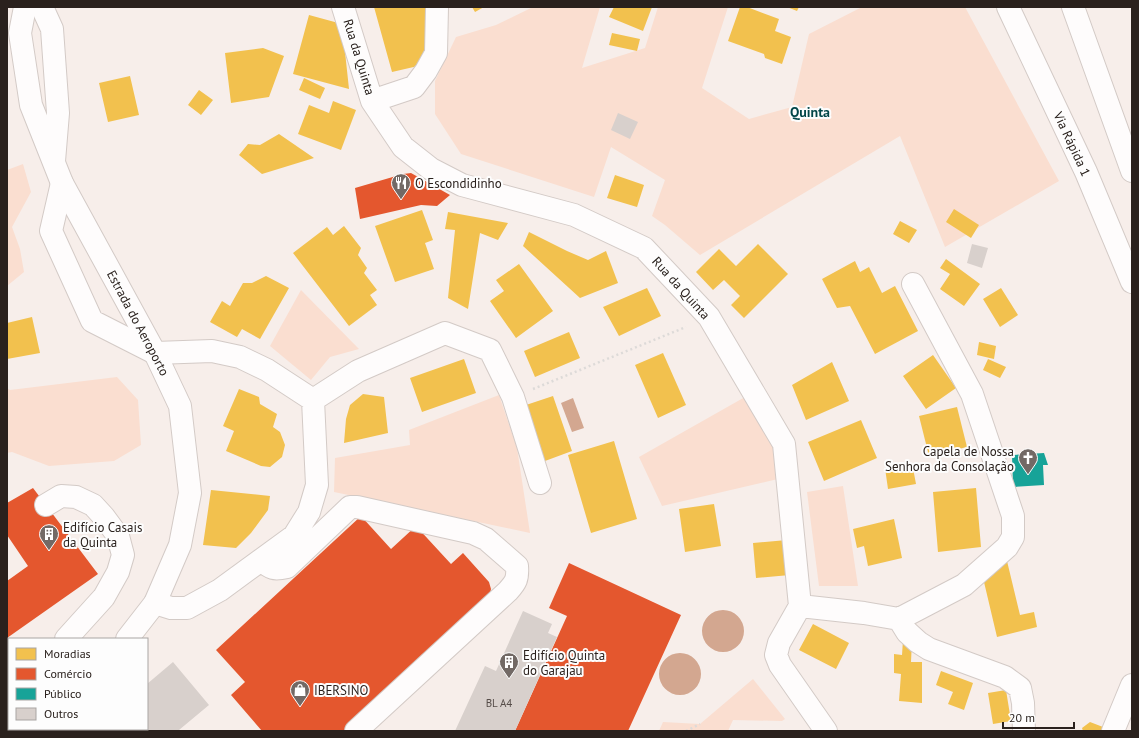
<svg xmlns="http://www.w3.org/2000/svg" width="1139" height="738" viewBox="0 0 1139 738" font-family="'PT Sans',sans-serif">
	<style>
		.green { fill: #faded0 }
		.water { fill: #d3a790 }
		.homes { fill: #f2c14e }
		.shops { fill: #e4572e }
		.public { fill: #17a398 }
		.building { fill: #d8d0cc }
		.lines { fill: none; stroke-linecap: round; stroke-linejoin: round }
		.minor-casing { stroke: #d3cac6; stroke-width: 24 }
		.major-casing { stroke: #d3cac6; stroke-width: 24 }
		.highway-casing { stroke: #d3cac6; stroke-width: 24 }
		.path { stroke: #dddad8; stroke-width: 2.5; stroke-dasharray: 2 3; stroke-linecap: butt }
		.minor { stroke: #fefcfc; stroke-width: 22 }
		.major { stroke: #fefcfc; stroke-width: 22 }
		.highway { stroke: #fefcfc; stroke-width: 22 }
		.labels { text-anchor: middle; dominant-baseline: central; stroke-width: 4; stroke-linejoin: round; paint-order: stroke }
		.number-label { font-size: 11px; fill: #564d49 }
		.street-label { font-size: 13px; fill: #2a211d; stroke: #fdfdfd }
		.poi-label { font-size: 13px; fill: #2a211d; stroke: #fdfdfd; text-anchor: start }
		.neighbourhood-label { font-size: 14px; font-weight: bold; fill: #024648; stroke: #fdfdfd }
	</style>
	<rect width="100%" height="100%" fill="#f7eeea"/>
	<!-- green -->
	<path class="green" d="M533,7H600L582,68L645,48L658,7H728L702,88L749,119L792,107L809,34L862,7H965L1059,181L945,247L900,136L700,255L665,225L652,216L665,180L611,147L594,197L461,154L435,114V81L456,37L496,25Z
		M23,164L31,192L12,227L20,249L24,272L7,286V170Z
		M301,290L359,349L330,357L311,380L270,346Z
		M117,377L138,400L141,445L114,461L49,466L12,452L7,453V388L10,390Z
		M499,395L517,448L530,533L412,508L334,492L335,458L410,445L409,430Z
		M745,397L773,444L778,479L662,506L639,457Z
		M843,486L858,586H819L807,492Z
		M753,679L785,719L782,721L733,720L728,731H659L663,722L700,724Z"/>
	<!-- water -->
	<path class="water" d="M573,398L584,428L572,432L561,403Z
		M702 631a21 21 0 1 1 42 0a21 21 0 1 1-42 0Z
		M659 674a21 21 0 1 1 42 0a21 21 0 1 1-42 0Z"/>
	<!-- homes -->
	<path class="homes" d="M374,7H429L430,42L418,66L392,72Z
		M472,7H484L475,12Z
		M614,7H652L643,31L609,17Z
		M740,7H747L779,19L775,31L791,37L782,64L765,58L764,54L728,41Z
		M787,7H799L797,11Z
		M309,15L342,24L349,89L293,74Z
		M612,33L640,39L637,51L609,45Z
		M263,48L284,56L269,97L231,103L225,53Z
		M130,76L139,115L108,122L99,83Z
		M304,78L325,88L320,99L299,90Z
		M199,90L213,100L201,115L188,105Z
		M333,101L356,110L341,150L298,134L309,105L329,113Z
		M279,134L314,158L262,174L239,155L248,144L260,145Z
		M615,175L644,185L637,207L607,198Z
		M954,209L979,225L971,238L946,222Z
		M422,210L433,240L425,243L434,269L395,282L375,226Z
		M448,212L508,223L498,240L480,233L468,309L448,298L455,230L445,229Z
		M900,221L917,230L909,243L893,234Z
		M344,226L361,248L358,255L367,268L364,273L377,290L370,295L377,305L349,326L293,253L327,227L333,235Z
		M529,232L567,251L588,260L606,251L618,283L580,298L523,246Z
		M758,244L788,274L744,318L731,305L740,296L724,280L713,290L696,272L719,249L736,266Z
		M946,259L980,284L964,306L940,289L950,274L940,268Z
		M855,261L860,272L869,267L882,293L895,286L918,331L875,354L850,306L837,308L822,279Z
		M519,264L553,311L516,338L490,301L504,291L496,280Z
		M266,276L289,288L260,339L242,329L237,337L210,322L222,301L230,306L243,283H252Z
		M647,288L661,316L619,336L603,307Z
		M1001,288L1018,315L1000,327L983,299Z
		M32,317L40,353L7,359V323Z
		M569,332L580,358L535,377L524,351Z
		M979,342L996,346L994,359L977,355Z
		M663,353L686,405L658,418L635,365Z
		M933,355L956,388L926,409L903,376Z
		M464,359L476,393L422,412L410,378Z
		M988,359L1006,367L1000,378L983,370Z
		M832,362L849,401L806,420L792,385Z
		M239,389L259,397L260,404L277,414L273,427L280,432L285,445L282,457L270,467L261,466L226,451L234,431L223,426Z
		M363,394L384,397L388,433L344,443L346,419L350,405Z
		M553,396L572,451L545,461L526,405Z
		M957,407L967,447L929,456L919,416Z
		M861,420L877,458L824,481L808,442Z
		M614,441L637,519L591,533L568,455Z
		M912,463L916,484L888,489L885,468Z
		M976,488L981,547L938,552L933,492Z
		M211,490L270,496L268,510L251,533L236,548L203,545Z
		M714,504L721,546L685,552L679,509Z
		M894,519L902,558L868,566L864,546L857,548L853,529Z
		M787,540L790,575L756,578L753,543Z
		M1007,561L1020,615L1034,612L1037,627L997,637L984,582Z
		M813,624L849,643L836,669L799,650Z
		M903,640H912L911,662H922V703L899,701L901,674L894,673V654L902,655Z
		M941,671L973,683L964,710L948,704L953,692L936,685Z
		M1006,690L1011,721L993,724L988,693Z
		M1090,722L1103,727L1101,731H1083L1082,728Z"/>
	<!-- shops -->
	<path class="shops" d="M411,173L450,195L437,206L421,205L360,219L355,188L403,174Z
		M33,488L98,574L7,638V581L28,566L7,535V503Z
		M361,516L391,549L416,526L451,564L463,553L489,582L491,589L490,594L487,598L345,731H262L231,695L245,682L216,650Z
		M569,563L681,615L628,731H515L567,616L549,608Z"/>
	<!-- public -->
	<path class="public" d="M1044,453L1048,465H1043L1044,485L1013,487L1012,455Z"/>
	<!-- building -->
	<path class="building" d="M618,113L638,122L630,139L611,130Z
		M972,244L988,248L982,268L967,263Z
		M523,611L552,624L548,633L557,637L515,731H455L485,666L496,671Z
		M173,662L209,705L179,730L180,731H90L92,729H147V684Z"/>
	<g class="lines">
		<defs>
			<path id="minor" d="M42,7L52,29L58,113L54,161
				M343,7L372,101L403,147L431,169L462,185L574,215L644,248L709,317L784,444L800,606L779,643L776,655L780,665L826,731
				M372,101L414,87L426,71L436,53L437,7
				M62,183L51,231L92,321L155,353L212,351L240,357L267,370L313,400
				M313,400L358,371L445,333L490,350L513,397L540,483
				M46,505L61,496L76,497L93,505L104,517L118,536L123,555L118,572L104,597L66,639
				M261,560C271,569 274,570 287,567L350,507H357L473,533L486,539L517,566C518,579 516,582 508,591L356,731
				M155,603L171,608H187L220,590L294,536L309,512L317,485L313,400
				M800,606L864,613L899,619
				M899,619L964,585L1007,547L1013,537V516L972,394L913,284
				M899,619L907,632L918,642L929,649L1005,677L1020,688L1023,703L1024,731
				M7,683L9,682
				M69,731L72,729"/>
			<path id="major" d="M25,7L20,33L31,105L62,183L155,353L180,406L190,493L180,545L155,603L127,639
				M13,731L16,729"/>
			<path id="highway" d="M1008,7L1086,172L1132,282
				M1073,7L1132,171
				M1113,731L1132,685"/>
		</defs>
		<!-- minor casing -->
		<use href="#minor" class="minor-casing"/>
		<!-- major casing -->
		<use href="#major" class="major-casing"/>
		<!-- highway casing -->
		<use href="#highway" class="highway-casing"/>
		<!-- path -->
		<path class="path" d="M533,389L686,327
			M686,731L700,724"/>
		<!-- minor -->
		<use href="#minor" class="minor"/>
		<!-- major -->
		<use href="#major" class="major"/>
		<!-- highway -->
		<use href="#highway" class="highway"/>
	</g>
	<!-- icons -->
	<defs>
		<symbol id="restaurant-pin" viewBox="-11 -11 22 30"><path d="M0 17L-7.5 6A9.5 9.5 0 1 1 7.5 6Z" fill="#726965" stroke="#fdfdfd"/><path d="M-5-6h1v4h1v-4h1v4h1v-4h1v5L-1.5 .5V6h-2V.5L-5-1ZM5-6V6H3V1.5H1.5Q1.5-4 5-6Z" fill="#fff"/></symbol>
		<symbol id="church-pin" viewBox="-11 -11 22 30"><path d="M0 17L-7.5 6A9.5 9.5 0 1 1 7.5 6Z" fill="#726965" stroke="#fdfdfd"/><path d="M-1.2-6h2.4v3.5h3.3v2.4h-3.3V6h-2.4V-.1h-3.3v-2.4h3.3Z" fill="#fff"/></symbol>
		<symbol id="building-pin" viewBox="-11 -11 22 30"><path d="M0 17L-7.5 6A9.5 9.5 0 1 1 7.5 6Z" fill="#726965" stroke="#fdfdfd"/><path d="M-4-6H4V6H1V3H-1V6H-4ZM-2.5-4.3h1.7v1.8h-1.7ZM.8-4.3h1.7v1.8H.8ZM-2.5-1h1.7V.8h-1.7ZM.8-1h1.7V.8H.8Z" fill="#fff"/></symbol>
		<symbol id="shop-pin" viewBox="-11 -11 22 30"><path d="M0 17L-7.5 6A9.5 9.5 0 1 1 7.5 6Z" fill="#726965" stroke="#fdfdfd"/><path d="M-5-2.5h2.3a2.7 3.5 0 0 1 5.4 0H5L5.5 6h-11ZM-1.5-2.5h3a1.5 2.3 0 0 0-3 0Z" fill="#fff"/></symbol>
	</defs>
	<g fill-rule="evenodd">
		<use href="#restaurant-pin" x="390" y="172" width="22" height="30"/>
		<use href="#church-pin" x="1017" y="447" width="22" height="30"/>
		<use href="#building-pin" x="38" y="523" width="22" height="30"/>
		<use href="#building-pin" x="498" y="651" width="22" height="30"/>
		<use href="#shop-pin" x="289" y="679" width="22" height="30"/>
	</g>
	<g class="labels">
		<!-- number labels -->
		<g class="number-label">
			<text x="499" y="703">BL A4</text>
		</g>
		<!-- street labels -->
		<g class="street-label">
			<text transform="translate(359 57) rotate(73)">Rua da Quinta</text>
			<text transform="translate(1072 144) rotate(65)">Via Rápida 1</text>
			<text transform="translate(681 288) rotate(48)">Rua da Quinta</text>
			<text transform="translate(138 323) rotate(62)">Estrada do Aeroporto</text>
		</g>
		<!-- poi labels -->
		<g class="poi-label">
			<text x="415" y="183">O Escondidinho</text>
			<text x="1014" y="451" text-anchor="end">Capela de Nossa<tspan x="1014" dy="15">Senhora da Consolação</tspan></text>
			<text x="63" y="527">Edifício Casais<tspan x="63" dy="15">da Quinta</tspan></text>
			<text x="523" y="655">Edifício Quinta<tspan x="523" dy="15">do Garajau</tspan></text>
			<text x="314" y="690">IBERSINO</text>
		</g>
		<!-- neighbourhood labels -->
		<g class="neighbourhood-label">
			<text x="810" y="112">Quinta</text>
		</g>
	</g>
	<!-- border -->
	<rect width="1139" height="738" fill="none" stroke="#2a211d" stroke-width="16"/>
	<!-- legend -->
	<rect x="8" y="638" width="140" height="92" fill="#fdfdfd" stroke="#a9a5a3"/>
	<rect x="16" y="648" width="20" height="12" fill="#f2c14e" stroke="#a9a5a3"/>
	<text x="44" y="658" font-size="12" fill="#2a211d">Moradias</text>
	<rect x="16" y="668" width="20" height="12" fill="#e4572e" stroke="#a9a5a3"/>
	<text x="44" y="678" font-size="12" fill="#2a211d">Comércio</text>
	<rect x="16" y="688" width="20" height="12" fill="#17a398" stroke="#a9a5a3"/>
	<text x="44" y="698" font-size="12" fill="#2a211d">Público</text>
	<rect x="16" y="708" width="20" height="12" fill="#d8d0cc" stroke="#a9a5a3"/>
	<text x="44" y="718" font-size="12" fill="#2a211d">Outros</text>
	<!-- scale -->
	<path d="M1003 722v6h71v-6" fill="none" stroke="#2a211d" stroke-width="2"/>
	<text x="1009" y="722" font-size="12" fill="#2a211d" stroke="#fdfdfd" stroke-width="3" paint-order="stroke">20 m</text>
</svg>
